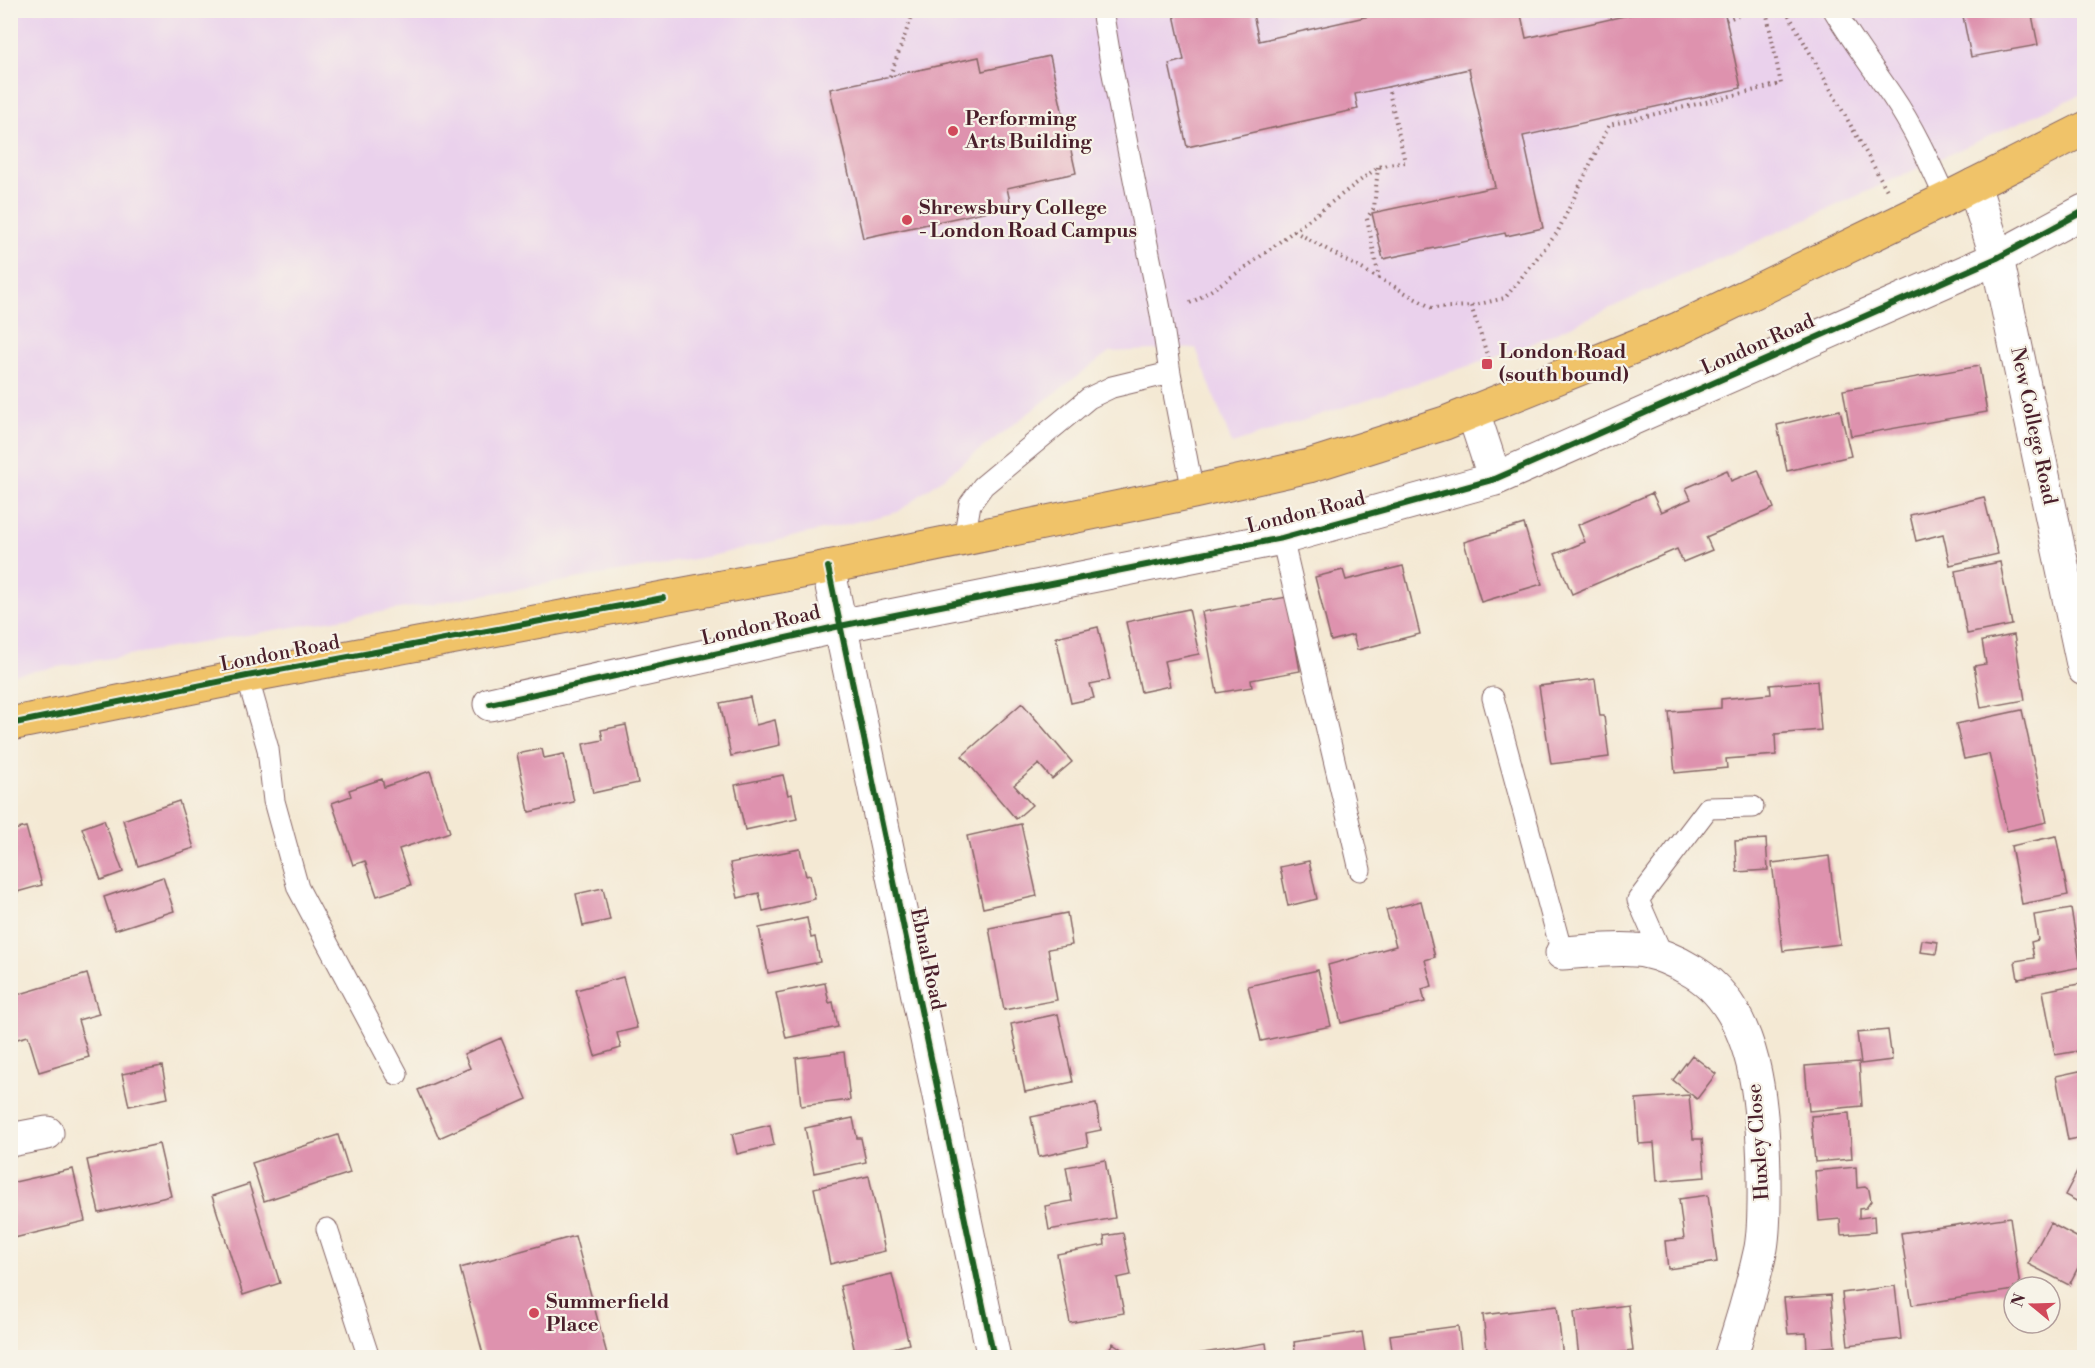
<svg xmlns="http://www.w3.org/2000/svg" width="2095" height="1368" viewBox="0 0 2095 1368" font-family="'Libre Bodoni',serif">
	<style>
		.built { fill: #ead1ec }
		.building { fill: #de92ae }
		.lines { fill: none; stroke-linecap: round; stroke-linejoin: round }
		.service-casing { stroke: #866666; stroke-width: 23 }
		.minor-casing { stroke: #866666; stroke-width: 35 }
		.primary-casing { stroke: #866666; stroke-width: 35 }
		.path { stroke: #866666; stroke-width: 4; stroke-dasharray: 1.5 4.5; stroke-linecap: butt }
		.service { stroke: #fff; stroke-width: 21 }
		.minor { stroke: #fff; stroke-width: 33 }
		.primary { stroke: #f0c369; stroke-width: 33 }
		.cycleway-casing { stroke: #f7f3e8; stroke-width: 10 }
		.cycleway { stroke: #1b5e20; stroke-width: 6 }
		.poi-dot { fill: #d1495b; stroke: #f7f3e8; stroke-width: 2 }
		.labels { text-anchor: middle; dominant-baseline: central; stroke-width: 4.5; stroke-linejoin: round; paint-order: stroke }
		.poi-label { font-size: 20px; font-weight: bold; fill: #4a1f2b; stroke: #f7f3e8; text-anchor: start }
		.street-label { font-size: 20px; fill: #4a1f2b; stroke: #f7f3e8 }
	</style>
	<rect width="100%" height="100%" fill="#f7f3e8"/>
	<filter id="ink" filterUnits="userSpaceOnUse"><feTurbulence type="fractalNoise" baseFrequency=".0167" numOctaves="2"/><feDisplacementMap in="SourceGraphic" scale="12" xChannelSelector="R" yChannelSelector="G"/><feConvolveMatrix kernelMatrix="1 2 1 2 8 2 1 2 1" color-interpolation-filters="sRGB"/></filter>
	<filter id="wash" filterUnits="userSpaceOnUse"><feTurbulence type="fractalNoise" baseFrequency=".008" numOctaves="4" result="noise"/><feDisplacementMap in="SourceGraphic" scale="24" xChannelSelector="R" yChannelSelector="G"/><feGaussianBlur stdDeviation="1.35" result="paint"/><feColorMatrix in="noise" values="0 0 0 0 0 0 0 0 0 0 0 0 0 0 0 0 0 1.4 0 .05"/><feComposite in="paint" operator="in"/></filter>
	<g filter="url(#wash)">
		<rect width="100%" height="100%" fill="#f4e9d4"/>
		<!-- built -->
		<path class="built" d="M11,11H2084V93L1520,349L1232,444L1196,348L1109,352L898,512L711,556L11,675Z"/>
		<g id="blocks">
			<!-- building -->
			<path class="building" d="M1173,10H1252L1259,41L1396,10H1520L1526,38L1642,12V10H1724L1741,88L1523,136L1543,228L1506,236L1505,233L1383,259L1372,213L1495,187L1469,69L1355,94L1358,109L1187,147L1169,64L1184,60Z
				M1994,10H2031L2038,45L1971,57L1963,16Z
				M1050,56L1076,173L1007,188L1011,206L863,238L830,89L979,57L982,71Z
				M1979,366L1987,412L1851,436L1843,390Z
				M1840,410L1851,456L1787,471L1777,425Z
				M1727,470L1731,481L1758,470L1774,508L1706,537L1712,550L1683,562L1677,549L1572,594L1555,554L1585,542L1578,525L1652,493L1661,512L1691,499L1686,488Z
				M1984,497L1998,554L1950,565L1943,534L1916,541L1910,515Z
				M1524,524L1542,584L1481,602L1464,542Z
				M2000,562L2012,625L1967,634L1955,571Z
				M1403,566L1420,634L1357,650L1353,635L1331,641L1315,577L1343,570L1346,580Z
				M1287,597L1300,671L1251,680L1252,687L1217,693L1202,612Z
				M1189,609L1199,654L1164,661L1170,686L1141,692L1126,622Z
				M1098,627L1110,680L1090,684L1094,698L1071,703L1056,637Z
				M2014,635L2025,700L1981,708L1974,666L1986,664L1982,641Z
				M1595,679L1600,716H1604L1609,757L1551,764L1539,686Z
				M1817,681L1821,730L1775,734L1776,755L1726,759L1727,768L1675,773L1669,712L1721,708V699L1771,694L1770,685Z
				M750,697L756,725L775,720L780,745L731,756L720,703Z
				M1022,703L1072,762L1052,779L1039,764L1014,785L1032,805L1016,819L962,756Z
				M2022,710L2047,822L2007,831L1989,754L1964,759L1956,724Z
				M626,725L638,783L593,793L583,744L603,740L601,730Z
				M542,749L544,758L564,754L574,802L529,812L517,754Z
				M430,771L450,832L399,849L411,885L377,896L365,861L353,865L332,803L351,796L349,790L382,779L384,787Z
				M783,775L788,795L792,794L797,819L745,830L735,785Z
				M179,801L194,848L138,866L123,820Z
				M104,820L123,872L101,880L82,828Z
				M1021,824L1037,896L983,908L967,836Z
				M26,827L42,885L10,894V831Z
				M2056,836L2068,895L2022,904L2011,846Z
				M1766,839L1768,870L1737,872L1735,841Z
				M800,849L806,876L810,875L815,899L763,911L759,893L738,898L730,863Z
				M1829,856L1840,944L1783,951L1772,863Z
				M1309,861L1317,899L1288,906L1280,867Z
				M163,877L174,911L115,930L104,897Z
				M603,888L610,920L583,926L576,894Z
				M1421,901L1435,957L1425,960L1432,986L1422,989L1425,1002L1341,1023L1328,965L1396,946L1386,910Z
				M2071,909L2081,967L2018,979L2015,961L2034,958L2031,942L2038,940L2034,915Z
				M1067,913L1072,945L1048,949L1057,1000L1004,1010L989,928Z
				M807,918L811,938L815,937L820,962L768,973L759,928Z
				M1922,940L1938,942L1936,954L1920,952Z
				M1318,970L1331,1026L1261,1041L1248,986Z
				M87,974L99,1014L78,1020L89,1057L39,1072L28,1036L10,1041V997Z
				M623,977L637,1028L617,1033L621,1048L595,1056L576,990Z
				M825,983L829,1003L833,1002L838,1027L786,1038L776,993Z
				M2084,983V1050L2055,1055L2043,991Z
				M1058,1014L1073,1082L1025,1092L1011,1024Z
				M1888,1030L1892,1060L1861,1064L1857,1033Z
				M501,1038L527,1099L439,1138L418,1090L470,1068L464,1054Z
				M844,1052L850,1100L801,1106L796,1058Z
				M1692,1055L1716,1074L1697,1099L1673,1080Z
				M1859,1062L1862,1106L1809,1111L1805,1066Z
				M162,1066L168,1098L129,1106L122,1074Z
				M2084,1070V1137L2068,1140L2056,1076Z
				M1689,1095L1693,1139H1702L1705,1177L1657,1181L1654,1143L1639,1144L1636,1099Z
				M1096,1104L1101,1130L1086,1133L1088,1146L1039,1157L1031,1117Z
				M1849,1113L1852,1159L1815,1162L1811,1116Z
				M853,1118L857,1138H861L866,1162L814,1173L805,1128Z
				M770,1125L774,1145L737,1154L732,1134Z
				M338,1135L350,1173L264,1201L252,1163Z
				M159,1144L171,1196L99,1213L87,1160Z
				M2084,1159V1205L2065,1195Z
				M1105,1160L1115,1218L1049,1230L1045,1206L1072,1201L1066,1167Z
				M1856,1167L1857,1188L1865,1187L1869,1190L1871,1201L1866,1208L1859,1209V1218L1874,1216L1875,1232L1841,1235L1840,1219L1819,1221L1815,1171Z
				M73,1169L85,1221L10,1239V1183Z
				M869,1176L885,1251L830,1264L814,1188Z
				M249,1184L280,1283L243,1295L212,1196Z
				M1708,1195L1717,1262L1668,1269L1665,1241L1684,1239L1679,1199Z
				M2010,1217L2020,1287H2014V1290L1912,1305L1901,1233Z
				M2050,1223L2084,1241V1256L2069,1285L2028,1264Z
				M1123,1233L1131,1275L1117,1278L1124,1313L1070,1323L1057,1254L1105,1245L1104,1236Z
				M575,1236L608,1358H484L460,1268Z
				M892,1274L909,1344L856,1357L840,1286Z
				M1895,1286L1901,1339L1848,1345L1842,1293Z
				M1831,1295L1835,1346L1807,1349L1806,1333L1788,1334L1784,1298Z
				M1628,1305L1633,1351L1579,1358L1574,1312Z
				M1557,1306L1563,1358H1488L1483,1315Z
				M1458,1326L1462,1358H1393L1390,1335Z
				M1362,1332L1366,1358H1296L1294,1342Z
				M1113,1343L1134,1358H1103Z
				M1266,1343L1268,1358H1197L1196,1354Z"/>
		</g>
	</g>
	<g filter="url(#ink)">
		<use href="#blocks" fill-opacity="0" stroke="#866666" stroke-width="1.5"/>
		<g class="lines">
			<defs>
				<path id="service" d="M1102,10L1112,69L1161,314L1170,373L1193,492
					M1834,10C1852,40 1872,67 1892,96C1914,128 1930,164 1946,199
					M1282,538L1360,870
					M964,539L970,504L983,486L1089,398L1112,387L1170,373
					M247,676L268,749L274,801L298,888L397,1074
					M1493,698L1562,953
					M1663,957L1638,900L1708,808L1753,807
					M327,1229L369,1358"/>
				<path id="minor" d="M1974,185L1997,258L2084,669
					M1473,412L1495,479
					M828,567L994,1358
					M490,704L840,626L1282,538L1495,479L1997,258L2084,211
					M1562,953C1585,952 1611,948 1635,950C1654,951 1678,962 1694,972C1758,1011 1763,1108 1764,1175C1764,1199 1765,1224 1761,1248C1753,1285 1742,1322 1730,1358
					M10,1140L47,1133"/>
				<path id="primary" d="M10,724L247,676L828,567L1193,492L1309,466L1445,423L1678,329L1946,199L2084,129"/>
			</defs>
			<!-- service casing -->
			<use href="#service" class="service-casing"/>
			<!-- minor casing -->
			<use href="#minor" class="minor-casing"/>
			<!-- primary casing -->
			<use href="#primary" class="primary-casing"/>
			<!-- path -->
			<path class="path" d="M1390,10V11
				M1786,10L1887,190
				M1726,20L1751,10
				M890,76L914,10
				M1378,167L1374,208L1367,218L1379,278L1432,308L1471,306L1505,298L1557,233L1609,125L1781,84L1766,10
				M1294,231L1378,278
				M1190,303L1198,299L1249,265L1378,167L1405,162L1388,87
				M1471,306L1491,366"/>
			<!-- service -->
			<use href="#service" class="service"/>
			<!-- minor -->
			<use href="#minor" class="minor"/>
			<!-- primary -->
			<use href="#primary" class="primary"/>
			<defs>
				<path id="cycleway" d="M828,567L994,1358
					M490,704L840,626L1282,538L1495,479L1997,258L2084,211
					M10,724L247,676L663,598"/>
			</defs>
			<!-- cycleway casing -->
			<use href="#cycleway" class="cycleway-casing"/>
			<!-- cycleway -->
			<use href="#cycleway" class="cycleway"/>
		</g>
	</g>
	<!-- markers -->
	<g class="poi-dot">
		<circle cx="953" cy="131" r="6"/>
		<circle cx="907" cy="220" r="6"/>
		<rect x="1481" y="358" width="12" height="12" rx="3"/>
		<circle cx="534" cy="1313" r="6"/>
	</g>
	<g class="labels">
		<!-- poi labels -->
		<g class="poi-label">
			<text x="965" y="119">Performing<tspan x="965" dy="23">Arts Building</tspan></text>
			<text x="919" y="208">Shrewsbury College<tspan x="919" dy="23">- London Road Campus</tspan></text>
			<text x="1499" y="352">London Road<tspan x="1499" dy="23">(south bound)</tspan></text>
			<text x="546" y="1302">Summerfield<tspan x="546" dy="23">Place</tspan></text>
		</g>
		<!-- street labels -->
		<g class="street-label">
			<text transform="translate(1758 345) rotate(-24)">London Road</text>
			<text transform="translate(2033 426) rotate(78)">New College Road</text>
			<text transform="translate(1306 513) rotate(-14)">London Road</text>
			<text transform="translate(761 626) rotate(-13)">London Road</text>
			<text transform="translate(280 654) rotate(-11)">London Road</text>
			<text transform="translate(927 959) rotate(78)">Ebnal Road</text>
			<text transform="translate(1759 1142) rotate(-94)">Huxley Close</text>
		</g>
	</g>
	<!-- margin -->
	<rect width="2095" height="1368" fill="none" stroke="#f7f3e8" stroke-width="36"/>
	<!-- north arrow -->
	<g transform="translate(2032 1305) rotate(289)"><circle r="28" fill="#f7f3e8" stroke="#b29e9c" stroke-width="1.5"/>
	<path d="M0-4.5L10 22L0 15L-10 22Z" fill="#d1495b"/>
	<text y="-9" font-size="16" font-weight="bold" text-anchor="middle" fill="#4a1f2b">N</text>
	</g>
</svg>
